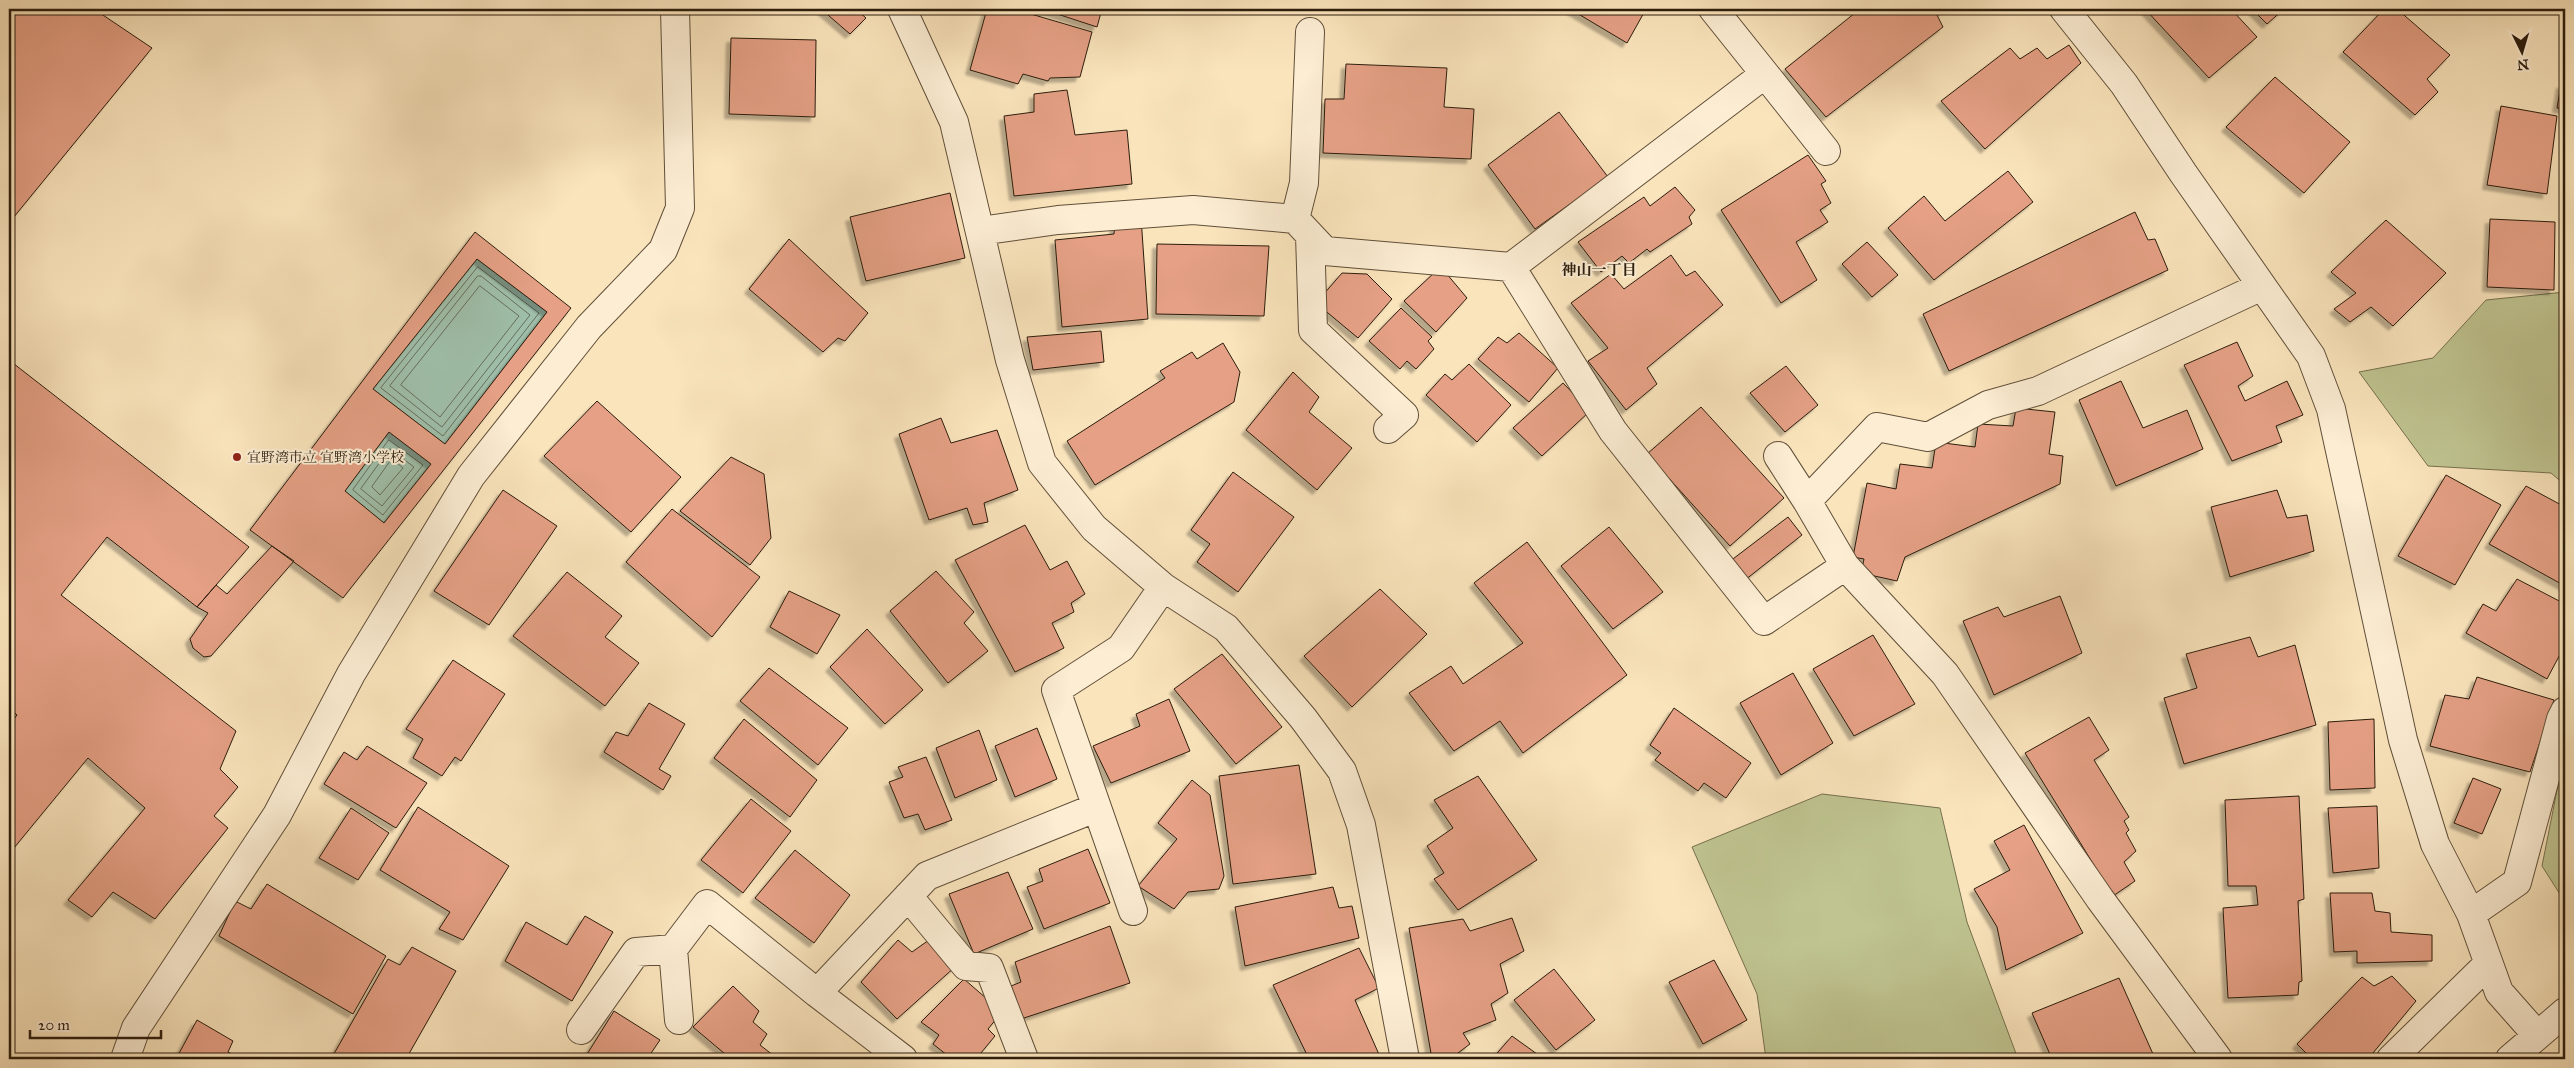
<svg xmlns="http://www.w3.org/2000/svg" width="2574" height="1068" viewBox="0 0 2574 1068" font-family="'IM FELL Great Primer','Noto Serif JP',serif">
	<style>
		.green { fill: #bfc490; stroke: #76704e }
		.water { fill: #9fbfaa; stroke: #717e6b }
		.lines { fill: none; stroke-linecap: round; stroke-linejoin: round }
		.shore { stroke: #666e5c; stroke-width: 1 }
		.building { fill: #e5a085; stroke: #2c1d0d; fill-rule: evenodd; filter: url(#shadow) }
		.minor-casing { stroke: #604f39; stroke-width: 30 }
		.minor { stroke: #fcedd3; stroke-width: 28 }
		.poi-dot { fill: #8f2418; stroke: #fcedd3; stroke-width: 2 }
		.labels { text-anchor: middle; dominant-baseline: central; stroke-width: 4; stroke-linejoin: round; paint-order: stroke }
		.poi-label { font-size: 14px; fill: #2c1d0d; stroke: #fcedd3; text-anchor: start }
		.neighbourhood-label { font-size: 15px; font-weight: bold; fill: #2c1d0d; stroke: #fcedd3 }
	</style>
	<defs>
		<filter id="shadow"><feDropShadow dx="-4.5" dy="4.5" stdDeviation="1" flood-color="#0004"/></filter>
	</defs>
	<rect width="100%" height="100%" fill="#fae4bc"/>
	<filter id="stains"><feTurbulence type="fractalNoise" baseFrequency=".004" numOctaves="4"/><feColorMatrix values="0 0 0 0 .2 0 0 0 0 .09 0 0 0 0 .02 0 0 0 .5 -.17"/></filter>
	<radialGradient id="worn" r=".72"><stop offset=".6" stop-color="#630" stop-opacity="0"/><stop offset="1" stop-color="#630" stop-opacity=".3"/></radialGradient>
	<!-- green -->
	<path class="green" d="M2565,292V485L2551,473L2428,466L2359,372L2433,358L2486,300Z
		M2565,750V902L2542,866Z
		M1822,794L1940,808L1967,922L2018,1059H1766L1757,994L1692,847Z"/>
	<!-- water -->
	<path class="water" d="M477,259L547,312L445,444L373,389Z
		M389,432L431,464L384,523L345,491Z"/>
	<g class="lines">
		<!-- shore -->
		<path class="shore" d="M478,267L539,313L443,436L381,388Z
			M478,276H481L530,315L442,427L390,386Z
			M480,286L519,316L440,417L401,385Z
			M389,440L423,465L383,515L353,490Z
			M390,449L414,467L382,506L361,489Z
			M392,459L403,468L380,495L372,487Z"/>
	</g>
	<!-- building -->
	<path class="building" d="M9,9H94L152,48L9,223Z
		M821,9H856L866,18L850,34Z
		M987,9H1014L1092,32L1080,77L1050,78L1048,81L1023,74L1018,84L970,70Z
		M1042,9H1102L1097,27Z
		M1570,9H1646L1627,43Z
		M1860,9H1946L1937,15L1943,27L1826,117L1785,69Z
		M2145,9H2231L2257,37L2209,78Z
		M2252,9H2284L2267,24Z
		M2384,9H2397L2450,55L2427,79L2438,92L2415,115L2343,52Z
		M731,38L816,40L815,117L729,114Z
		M2069,45L2081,63L1985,149L1941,101L2010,48L2020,59L2037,48L2047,59Z
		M1346,64L1447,68L1444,107L1474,109L1471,159L1323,153L1325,99H1344Z
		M2275,77L2350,142L2304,193L2226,127Z
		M2561,84H2565V109L2557,108Z
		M1067,90L1075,135L1127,130L1132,184L1014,196L1004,116L1034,112V94Z
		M2501,106L2557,116L2547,194L2487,185Z
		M1559,112L1608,177L1535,229L1488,165Z
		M1808,155L1826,181L1821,184L1831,203L1820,210L1828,222L1796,242L1817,280L1781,303L1721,210Z
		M2008,171L2033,202L1934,280L1888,228L1924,196L1945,221Z
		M1675,187L1695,210L1689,217L1692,224L1650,252L1647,249L1629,263L1622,256L1601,272L1578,242L1644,197L1650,206Z
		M950,193L965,258L866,281L850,217Z
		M2135,212L2148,240L2155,239L2168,270L1949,371L1923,314Z
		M1141,217L1148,319L1062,327L1055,240L1114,234L1115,220Z
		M2490,219L2555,222L2554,290L2487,287Z
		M2386,220L2446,273L2393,326L2371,307L2350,322L2334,309L2356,293L2331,272Z
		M475,232L571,308L343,598L250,530ZM477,259L547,312L445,444L373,389ZM389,432L431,464L384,523L345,491Z
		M789,239L868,313L845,341L838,338L823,352L749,289Z
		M1867,242L1898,275L1872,297L1842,264Z
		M1157,244L1269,246L1264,316L1156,314Z
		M1671,255L1686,276L1695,271L1723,305L1647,368L1657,384L1626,410L1588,361L1608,348L1571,303L1611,274L1624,289Z
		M1435,272L1446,273L1467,298L1436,332L1404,301Z
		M1342,273L1367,274L1392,299L1358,338L1316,303Z
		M1401,308L1432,337L1428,341L1434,349L1416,369L1407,361L1400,369L1369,341Z
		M1101,331L1104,362L1033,370L1027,337Z
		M1519,333L1558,368L1529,402L1478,359L1498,337L1507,343Z
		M2237,342L2253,376L2238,386L2245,401L2287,381L2303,415L2276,426L2282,442L2232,461L2184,365Z
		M1223,343L1240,372L1234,402L1095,485L1067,441L1165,378L1160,371L1192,352L1197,359Z
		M9,360L249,547L197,607L107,537L61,595L236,731L220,769L238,787L214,816L228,828L155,919L113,892L92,917L68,900L145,808L88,758L9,854V726L17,715L9,707Z
		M1469,364L1511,405L1477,442L1426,395L1445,374L1452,380Z
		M1786,366L1818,405L1785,432L1750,393Z
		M1293,372L1319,397L1309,412L1352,448L1317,490L1246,430Z
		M2121,381L2143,428L2187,410L2203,449L2116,486L2079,400Z
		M1563,383L1590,411L1542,456L1513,428Z
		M597,401L681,477L631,532L544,456Z
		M1701,407L1784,498L1730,546L1647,454Z
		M2016,408L2055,412L2049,454L2063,456L2060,484L1905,557L1897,581L1861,573L1864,559L1853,557L1867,483L1896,489L1900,464L1932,468L1936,442L1975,447L1978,424L2013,426Z
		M941,418L951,443L997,430L1018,490L984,503L988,522L973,525L967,508L929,520L899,434Z
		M731,457L764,474L771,538L750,565L680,511Z
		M1233,472L1294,517L1238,592L1197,562L1210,544L1191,530Z
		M2446,475L2501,505L2455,585L2398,556Z
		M2526,486L2565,507V586L2489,544Z
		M503,490L557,526L489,625L434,591Z
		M2277,490L2287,518L2307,515L2314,551L2230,577L2211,507Z
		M672,509L760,577L712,637L626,562Z
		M1788,517L1802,535L1745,580L1729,562Z
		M1025,525L1050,570L1067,561L1085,594L1071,603L1074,612L1052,623L1064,648L1015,672L955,560Z
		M1609,527L1663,592L1613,629L1561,566Z
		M1527,542L1627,675L1523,753L1500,721L1454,751L1409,693L1451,666L1463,684L1523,643L1474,583Z
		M272,546L294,561L211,656L204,657L193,648L190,639L208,613L197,607L216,585L227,594Z
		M936,571L974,612L964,623L988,651L948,683L890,611Z
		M567,572L622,616L605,637L639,663L605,706L513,636Z
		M2517,579L2565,604V645L2547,679L2466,633L2483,604L2496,611Z
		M1380,589L1427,634L1352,707L1304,656Z
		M789,591L840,615L817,654L770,627Z
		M2060,596L2082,653L1994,695L1963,621L1998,607L2004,617Z
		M867,629L923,690L885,724L830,667Z
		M1873,635L1915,704L1854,736L1813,669Z
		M2250,637L2258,657L2295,645L2316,725L2184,764L2164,698L2197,688L2186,654Z
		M1222,654L1282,727L1236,764L1174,689Z
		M453,660L505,694L461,761L455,757L442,776L413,758L423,739L406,729Z
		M769,668L848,728L818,765L740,701Z
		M1793,673L1833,743L1781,775L1740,703Z
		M2477,677L2554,700L2530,772L2430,746L2445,695L2469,699Z
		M1169,699L1190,751L1111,783L1093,746L1140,726L1136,714Z
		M649,703L685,724L659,769L671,776L663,790L604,752L616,732L628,736Z
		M1674,708L1751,763L1726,798L1704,783L1698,791L1655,760L1661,753L1650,745Z
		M2089,717L2109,750L2094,760L2129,817L2124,821L2129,830L2126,833L2136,851L2124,862L2135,881L2113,896L2025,753Z
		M744,719L817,780L790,817L714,758Z
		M2374,719L2375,788L2330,790L2328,722Z
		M1037,728L1057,779L1015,797L995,746Z
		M979,730L997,780L955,798L936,748Z
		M367,746L427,783L396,828L324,784L344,752L357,760Z
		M926,757L952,820L925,830L918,814L904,818L889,782L903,777L898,767Z
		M1299,765L1316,874L1233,884L1219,776Z
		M1478,776L1537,860L1458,910L1434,879L1444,873L1427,846L1453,828L1434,800Z
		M2473,778L2501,789L2482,834L2454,823Z
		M1192,780L1210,795L1224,876L1219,889L1188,892L1174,909L1138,886L1177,839L1158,823Z
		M2299,796L2304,899L2298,901L2302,981L2299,982L2298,995L2228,998L2223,908L2258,905L2256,886H2228L2225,800Z
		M751,799L791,831L743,893L701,860Z
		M2377,806L2379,868L2333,873L2328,808Z
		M418,807L509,866L463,940L439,929L450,912L380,870Z
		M351,808L389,833L358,880L319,858Z
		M2024,825L2083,933L2006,970L1997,927L1974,889L2010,870L1994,841Z
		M1088,849L1110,903L1044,929L1027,887L1043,881L1039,869Z
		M795,850L850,895L814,943L755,898Z
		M1008,872L1033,929L974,954L949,894Z
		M267,884L386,956L353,1014L219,936L235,901L251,909Z
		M1333,887L1339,908L1352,906L1359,938L1245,966L1235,907Z
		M2330,893H2372L2375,911L2390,913L2391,932L2432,935V961L2357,963V951L2334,952Z
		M585,916L613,932L572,1001L505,961L526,922L567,945Z
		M1512,918L1524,951L1500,964L1508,993L1491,1004L1496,1020L1463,1033L1470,1044L1450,1059H1432L1409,928L1463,919L1470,931Z
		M1110,926L1130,983L1021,1019L1011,986L1021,982L1015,962Z
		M898,940L912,952L929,940L956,966L897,1019L861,982Z
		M412,947L456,971L406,1059H331L388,959L400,965Z
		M1359,948L1379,988L1355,1000L1381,1059H1309L1273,985Z
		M1714,960L1747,1020L1703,1044L1669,982Z
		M1554,969L1595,1020L1556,1050L1514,1000Z
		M2392,976L2416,1001L2368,1059H2312L2297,1044L2362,977L2374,986Z
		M2119,978L2153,1054L2141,1059H2089L2087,1057L2052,1059L2032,1013Z
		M964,979L1002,1012L988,1029L995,1036L976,1059H952L933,1044L939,1035L921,1022Z
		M733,986L759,1011L753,1022L767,1034L760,1045L778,1059H731L693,1027Z
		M614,1011L660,1040L647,1059H584Z
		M197,1020L233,1041L228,1052L242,1059H176Z
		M1512,1036L1544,1059H1492Z"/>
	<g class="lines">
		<defs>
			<path id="minor" d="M902,9L954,122L1010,360L1042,463L1094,528L1163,587L1226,628L1303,718L1342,771L1361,825L1405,1059
				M2064,9L2124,84L2183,173L2311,356L2331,409L2403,740L2435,844L2471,914L2499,992L2537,1035
				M1765,74L1826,151
				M1295,219L1304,183L1310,32
				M980,231L1058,220L1193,210L1295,219L1325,251L1511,267L1613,431L1764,621L1845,566L1945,674L2100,899L2218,1059
				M1310,235L1313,330L1404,415L1388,429
				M1511,267L1765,74L1713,9
				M1778,456L1807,501
				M1845,566L1807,501L1877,427L1928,437L1988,405L2038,391L2262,286
				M908,896L966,966L989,968L1024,1059
				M1133,911L1056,690L1121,648L1163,587
				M2471,914L2517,882L2561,719L2565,711
				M673,949L679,1020
				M581,1030L636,952L673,949L707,904L817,993
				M125,1059L136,1028L277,815L351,674L471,476L589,327L663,250L680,208L675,9
				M903,1059L817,993L927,876L1095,808
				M2391,1059L2487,965
				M2510,1059L2565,1012"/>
		</defs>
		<!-- minor casing -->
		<use href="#minor" class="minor-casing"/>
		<!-- minor -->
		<use href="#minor" class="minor"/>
	</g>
	<!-- markers -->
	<circle class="poi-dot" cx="237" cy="457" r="5"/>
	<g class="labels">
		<!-- poi labels -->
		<g class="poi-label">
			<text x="247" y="457">宜野湾市立 宜野湾小学校</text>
		</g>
		<!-- neighbourhood labels -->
		<g class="neighbourhood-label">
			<text x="1599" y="270">神山一丁目</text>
		</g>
	</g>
	<!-- margin -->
	<rect width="2574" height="1068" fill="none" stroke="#fae4bc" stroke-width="30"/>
	<rect x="10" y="10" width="2554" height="1048" fill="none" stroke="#2c1d0d" stroke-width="2.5"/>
	<rect x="15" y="15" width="2544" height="1038" fill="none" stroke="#2c1d0d"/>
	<!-- north arrow -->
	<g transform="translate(2522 52) rotate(175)" stroke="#fcedd3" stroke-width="4" paint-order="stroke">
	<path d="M0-4L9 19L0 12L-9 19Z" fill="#2c1d0d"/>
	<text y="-8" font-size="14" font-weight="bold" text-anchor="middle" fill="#2c1d0d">N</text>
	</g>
	<!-- scale -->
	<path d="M30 1030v8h131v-8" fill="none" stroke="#2c1d0d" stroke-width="2.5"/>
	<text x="38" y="1030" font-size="15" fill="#2c1d0d" stroke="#fcedd3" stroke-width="4" paint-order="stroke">20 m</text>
	<rect width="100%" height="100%" filter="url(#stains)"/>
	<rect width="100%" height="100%" fill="url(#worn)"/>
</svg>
